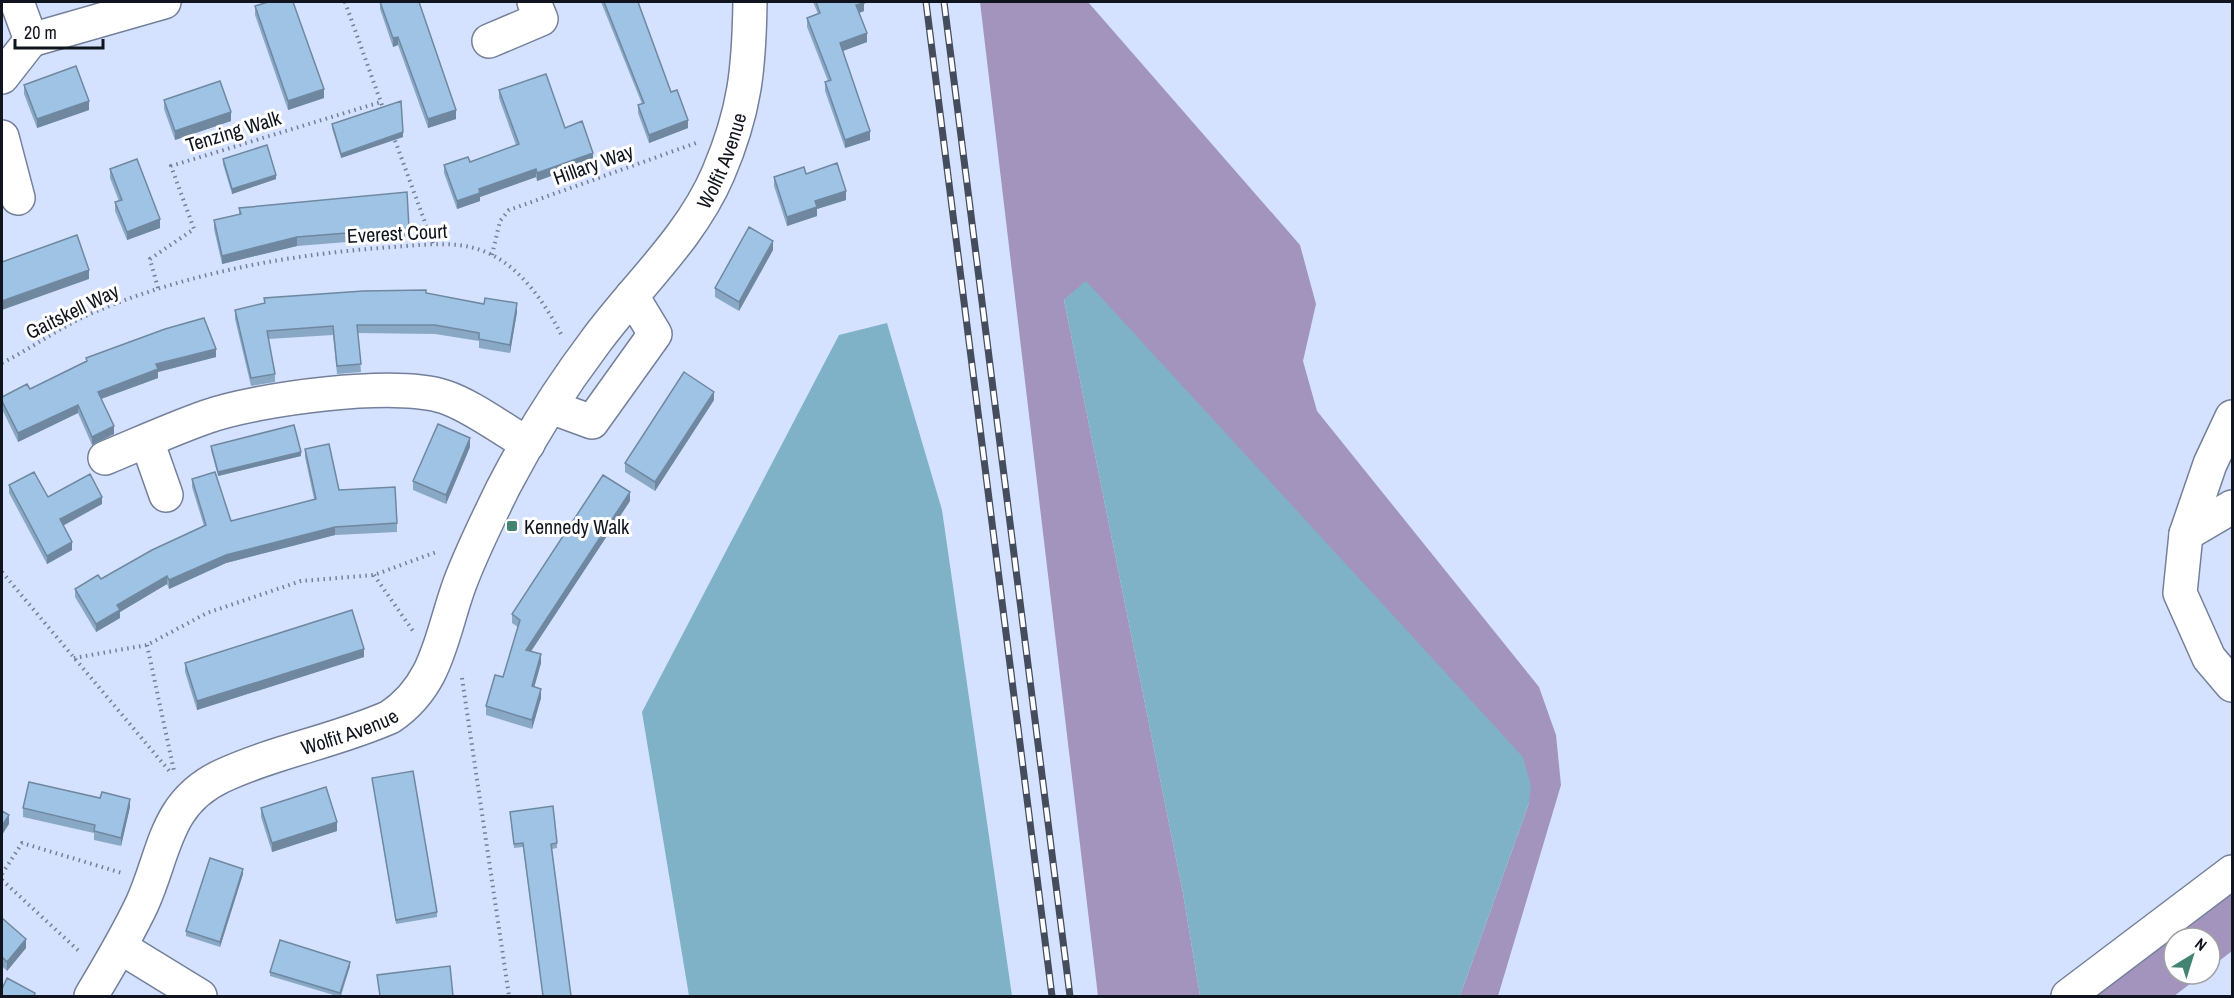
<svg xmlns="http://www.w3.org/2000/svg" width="2234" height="998" viewBox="0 0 2234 998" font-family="'Archivo Narrow',sans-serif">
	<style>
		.forest { fill: #a294bd }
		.water { fill: #7fb1c7 }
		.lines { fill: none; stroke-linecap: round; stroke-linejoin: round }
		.minor-casing { stroke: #74809a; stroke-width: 36 }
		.path { stroke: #767f93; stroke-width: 4; stroke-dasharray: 1.5 4.5; stroke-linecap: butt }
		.minor { stroke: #fff; stroke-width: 33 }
		.rail-casing { stroke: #454d5c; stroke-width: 7 }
		.rail { stroke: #fff; stroke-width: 4.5; stroke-dasharray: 14; stroke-linecap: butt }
		.wall { fill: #89a8c5 }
		.shaded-wall { fill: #6f88a0 }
		.building { fill: #9fc3e5; stroke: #6f88a0; stroke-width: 1.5 }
		.poi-dot { fill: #428372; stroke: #fff; stroke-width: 2 }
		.labels { text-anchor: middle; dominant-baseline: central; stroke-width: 6; stroke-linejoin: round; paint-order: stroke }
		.street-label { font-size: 20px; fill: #0f141e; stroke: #fff }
		.poi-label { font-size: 20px; fill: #0f141e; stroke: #fff; text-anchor: start }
	</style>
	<rect width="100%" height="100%" fill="#d4e2ff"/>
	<!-- forest -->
	<path class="forest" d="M980,2H1088L1300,245L1316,304L1303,361L1317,411L1539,687L1556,735L1561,785L1498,996H1460L1529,803L1086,282L1064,300L1183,893L1200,996H1098Z
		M2232,893V951L2210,968V938H2174V974H2203L2174,996H2094Z"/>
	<!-- water -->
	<path class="water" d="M1086,281L1523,757L1531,786L1529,803L1460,996H1200L1183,893L1064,300Z
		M887,323L942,510L1012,996H689L642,712L839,335Z"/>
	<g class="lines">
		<defs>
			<g id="minor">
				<path d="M31,40L164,2"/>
				<path d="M489,41L541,19L534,2"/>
				<path d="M2,77L31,40L17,2"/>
				<path d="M2,137L18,198"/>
				<path d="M551,407L592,422L655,334L632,296"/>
				<path d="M147,441L166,495"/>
				<path d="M105,458C139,444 172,429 206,417C256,399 396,380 445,397C472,406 503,430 528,444"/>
				<path d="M2232,507L2186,534L2180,593L2209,658L2232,685"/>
				<path d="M2186,534L2210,464L2232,417"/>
				<path d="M120,947L200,996"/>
				<path id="s1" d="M91,996C109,966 127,936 142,904C165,854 164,803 222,776C276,751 336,741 390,717C439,684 441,634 460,583C472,551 488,519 503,488C529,438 561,387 595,342C636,286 690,239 718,174C745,111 749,69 750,2"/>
				<path d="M2068,996L2232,872"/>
			</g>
		</defs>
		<!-- minor casing -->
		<use href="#minor" class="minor-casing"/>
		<!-- path -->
		<path class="path" d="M345,2L384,111
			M393,135L433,244
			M492,255L500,221L509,210L696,143
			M158,288L150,259L194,229L171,166L381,102
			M2,363C34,347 63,325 97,311C191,272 292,254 393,247C423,245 455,240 483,251C519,264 545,303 562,336
			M2,572L171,773
			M374,575L413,631
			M147,645L174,771
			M74,658L147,645L207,613L301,581L374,575L439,551
			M462,678L509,996
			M2,874L22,843L122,873
			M2,880L81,953"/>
		<!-- minor -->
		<use href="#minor" class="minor"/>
		<defs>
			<path id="rail" d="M926,2L1052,996
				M944,2L1070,996"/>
		</defs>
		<!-- rail casing -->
		<use href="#rail" class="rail-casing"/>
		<!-- rail -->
		<use href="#rail" class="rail"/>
	</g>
	<!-- wall -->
	<path class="wall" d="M380,2L456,119L428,128L398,45L393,47L380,9Z
		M601,2H638L671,92L688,128L649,143L638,113V105L642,104Z
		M813,2H863L864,11L859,13L867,42L843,51L870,140L845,148L825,91V82L828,81L807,27V18L818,14Z
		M255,6L324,98L288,110L255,15Z
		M24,85L89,110L37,128L24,94Z
		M499,90L565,128L593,161L537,181L536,177L480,197V201L457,209L444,173V165L470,162L516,145L499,98Z
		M164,100L231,121L175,140L164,109Z
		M332,124L403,137L341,158L332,128Z
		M223,159L276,179L232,194L223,164Z
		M110,169L160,228L127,240L115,211V202L119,201L110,178Z
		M774,177L846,200L817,209V216L787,226L774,186Z
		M239,208L409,228V237L297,246L222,264L214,229V220L239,214Z
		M773,250L739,311L715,297V288Z
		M426,293L517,312L510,353L479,348V341L435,334L358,333L361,372L337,374L333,335L268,339L275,374V382L251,386L235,319V310Z
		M216,357L158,372V378L101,399L114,434L92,445L78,413L18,442L2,409V397L30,389L86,361V358Z
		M714,400L655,491L625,472V463Z
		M211,446L301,456L218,476L211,450Z
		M470,447L446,504L413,490V481Z
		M305,449L339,490L397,523V532L335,535L226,563L169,589L167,584L120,612V618L96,632L75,597V589L101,579L204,526L192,487V479L231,521L314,499L305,457Z
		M9,485L48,497L102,504L63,526L72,550L47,564L9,493Z
		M630,501L531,651L541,663L534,687L541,698L532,729L486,715V706L503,677L518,627L512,623V614Z
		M364,657L197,710L185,672V663Z
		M372,778L437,912V917L396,924Z
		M130,807L121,846L94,840V833L23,817V808Z
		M261,808L337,831L272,852L261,817Z
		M510,812L557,843V848L552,849L571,996H543L523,847L514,848Z
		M243,874L220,947L186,936V931Z
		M2,918L26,948L7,971L2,966Z
		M350,966L341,996H337L270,976V972Z"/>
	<!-- shaded-wall -->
	<path class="shaded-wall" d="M864,3V11L856,14V5Z
		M867,33V42L840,52V43Z
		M398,37V45L393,47V38Z
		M324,89V98L288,110V101Z
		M89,101V110L37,128V119Z
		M456,110V119L428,128V119Z
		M231,112V121L175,140V131Z
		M688,120V128L649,143V135Z
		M870,131V140L845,148V140Z
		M403,132V137L341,158V154Z
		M593,153V161L537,181V173Z
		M536,169V177L480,197V201L457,209V201L479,189Z
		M276,175V179L232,194V189Z
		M846,191V200L817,209V216L787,226V217L815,201Z
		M160,219V228L127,240V232Z
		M297,237V246L222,264V256Z
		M773,241V250L739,311V302Z
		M89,270V279L2,310V301Z
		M517,303V312L510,353V345Z
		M216,349V357L158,372V378L98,400V392L156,364Z
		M714,392V400L655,491V482Z
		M78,405V413L18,442V433Z
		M114,426V434L92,445V437Z
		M470,438V447L446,504V495Z
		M301,452V456L218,476V472Z
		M630,492V501L526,659V650Z
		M102,497V504L60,527V519Z
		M335,527V535L226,563L169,589V580L226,555Z
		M72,542V550L47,564V556Z
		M167,576V584L120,612V618L96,632V624L117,605Z
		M364,649V657L197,710V701Z
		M541,654V663L532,695V686Z
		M541,689V698L532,729V720Z
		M130,799V807L121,846V838Z
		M9,815V824L2,835V826Z
		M337,822V831L272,852V843Z
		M243,869V874L220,947V942Z
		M26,939V948L7,971V962Z
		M350,962V966L340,996V993Z"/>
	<!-- building -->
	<path class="building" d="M268,2H293L324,89L288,101L255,6Z
		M380,2H419L456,110L428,119L398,37L393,38Z
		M604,2H638L671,92L677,90L688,120L649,135L638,105L644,103Z
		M816,2H863L864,3L856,5L867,33L840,43L870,131L845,140L825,82L831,80L807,18L820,13Z
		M76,66L89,101L37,119L24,85Z
		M546,74L565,128L582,121L593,153L537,173L536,169L479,189L480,193L457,201L444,165L468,157L470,162L519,144L499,90Z
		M220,81L231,112L175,131L164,100Z
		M401,101L403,132L341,154L332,124Z
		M267,145L276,175L232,189L223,159Z
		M137,159L160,219L127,232L115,202L122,200L110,169Z
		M837,163L846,191L815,201L817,207L787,217L774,177L804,167L806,174Z
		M407,192L409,228L297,237L222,256L214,220L241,214L239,208Z
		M749,227L773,241L739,302L715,288Z
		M77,235L89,270L2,301V262Z
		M426,290V293L484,304L485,298L517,303L510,345L479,339V333L435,325H357L361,364L337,366L333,326L267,331L275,374L251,378L235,310L265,303L264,298L363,291Z
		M204,318L216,349L156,364L158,369L98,392L114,426L92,437L78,405L18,433L2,401V397L27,384L30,389L87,361L86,358L165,329Z
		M684,372L714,392L655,482L625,463Z
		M438,424L470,438L446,495L413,481Z
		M294,425L301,452L218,472L211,446Z
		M329,444L339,490L395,487L397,523L335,527L226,555L169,580L167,576L117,605L120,610L96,624L75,589L98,575L101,579L152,550L206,525L192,479L215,472L231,521L316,499L305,449Z
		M34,472L48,497L90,474L102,497L60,519L72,542L47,556L9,485Z
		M603,475L630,492L526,650L541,654L532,686L541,689L532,720L486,706L495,675L503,677L520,620L512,614Z
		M352,610L364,649L197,701L185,663Z
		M413,771L437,912L396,920L372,778Z
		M29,782L100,798L102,792L130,799L121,838L94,831L95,825L23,808Z
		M326,787L337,822L272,843L261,808Z
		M553,806L557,843L551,844L571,996H543L523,843L514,844L510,812Z
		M2,811L9,815L2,826Z
		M210,858L243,869L220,942L186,931Z
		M2,918L26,939L7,962L2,957Z
		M280,940L350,962L340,993L270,972Z
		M450,966L453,996H380L377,975Z
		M7,978L35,993L34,996H2V989Z"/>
	<!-- markers -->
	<rect class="poi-dot" x="506" y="520" width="12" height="12" rx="3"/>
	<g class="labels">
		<!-- street labels -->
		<g class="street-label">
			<text transform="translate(233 131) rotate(-17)">Tenzing Walk</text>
			<text stroke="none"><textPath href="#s1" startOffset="1094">Wolfit Avenue</textPath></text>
			<text transform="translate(593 164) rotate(-20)">Hillary Way</text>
			<text transform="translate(397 233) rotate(-3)">Everest Court</text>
			<text transform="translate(72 311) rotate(-26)">Gaitskell Way</text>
			<text stroke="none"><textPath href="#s1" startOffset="396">Wolfit Avenue</textPath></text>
		</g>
		<!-- poi labels -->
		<g class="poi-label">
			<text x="524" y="526">Kennedy Walk</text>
		</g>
	</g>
	<!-- border -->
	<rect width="2234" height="998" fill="none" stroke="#0f141e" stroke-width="6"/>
	<!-- north arrow -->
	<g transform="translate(2192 956) rotate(38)"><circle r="28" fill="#ffffff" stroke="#9fa1a5" stroke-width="1.5"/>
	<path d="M0-4.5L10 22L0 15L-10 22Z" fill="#428372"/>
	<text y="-9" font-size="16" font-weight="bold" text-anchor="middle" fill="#0f141e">N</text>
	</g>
	<!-- scale -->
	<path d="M15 39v9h88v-9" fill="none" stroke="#0f141e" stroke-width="3"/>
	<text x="24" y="39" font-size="18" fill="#0f141e" stroke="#ffffff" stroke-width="4.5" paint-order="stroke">20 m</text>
</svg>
